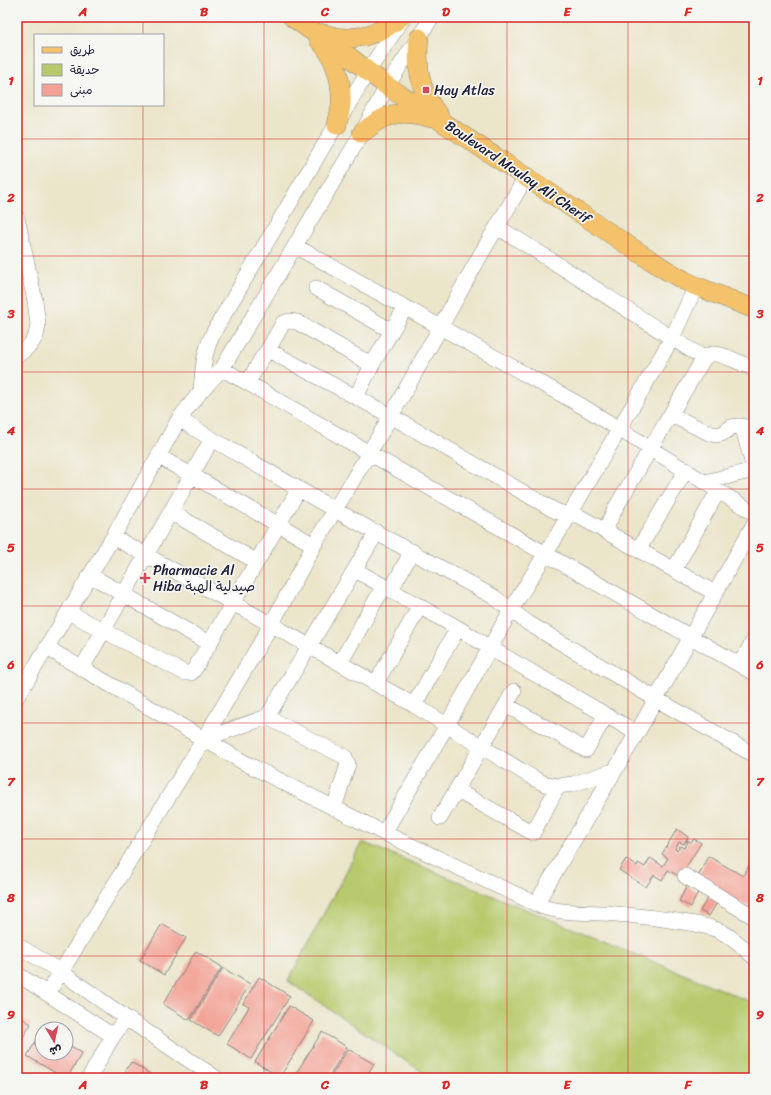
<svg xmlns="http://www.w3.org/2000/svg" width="771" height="1095" viewBox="0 0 771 1095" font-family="Sriracha,'Playpen Sans Arabic',sans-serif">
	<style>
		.green { fill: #b7c96c; stroke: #6c7654 }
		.building { fill: #f3a194 }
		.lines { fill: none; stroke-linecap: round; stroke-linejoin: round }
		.minor-casing { stroke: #868482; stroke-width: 16 }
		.major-casing { stroke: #868482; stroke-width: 20 }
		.minor { stroke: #fff; stroke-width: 15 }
		.major { stroke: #f3c26a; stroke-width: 19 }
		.grid { fill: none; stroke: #d62828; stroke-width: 1; stroke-opacity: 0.55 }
		.poi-dot { fill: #d1495b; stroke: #f6f6f2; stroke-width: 1.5 }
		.labels { text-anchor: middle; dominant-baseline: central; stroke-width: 3.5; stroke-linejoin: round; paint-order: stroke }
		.poi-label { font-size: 14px; fill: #22223b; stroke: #f6f6f2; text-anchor: start }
		.street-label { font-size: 14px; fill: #22223b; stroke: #f6f6f2 }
		.neatline { fill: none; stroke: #d62828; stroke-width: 1.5 }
		.grid-label { font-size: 13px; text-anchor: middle; font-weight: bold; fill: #d62828 }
	</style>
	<rect width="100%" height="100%" fill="#f6f6f2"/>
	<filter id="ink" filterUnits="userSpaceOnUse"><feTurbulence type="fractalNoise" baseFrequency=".025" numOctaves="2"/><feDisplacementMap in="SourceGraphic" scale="8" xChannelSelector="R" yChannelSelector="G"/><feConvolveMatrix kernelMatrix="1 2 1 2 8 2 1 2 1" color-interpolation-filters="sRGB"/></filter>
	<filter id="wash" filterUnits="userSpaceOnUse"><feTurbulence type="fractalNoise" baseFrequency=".012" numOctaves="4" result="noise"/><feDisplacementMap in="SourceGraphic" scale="16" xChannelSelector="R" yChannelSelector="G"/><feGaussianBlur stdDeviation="0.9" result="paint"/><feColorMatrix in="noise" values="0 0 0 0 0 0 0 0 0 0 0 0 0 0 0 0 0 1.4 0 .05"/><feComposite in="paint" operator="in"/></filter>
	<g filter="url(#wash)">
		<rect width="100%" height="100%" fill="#ebe5ca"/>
		<!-- green -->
		<path class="green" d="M362,842L754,1003V1078H431L288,981Z"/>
		<g id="blocks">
			<!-- building -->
			<path class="building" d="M677,829L688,837L684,844L679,842L675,849L677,851L680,846L684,848L688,842L686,841L687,840L691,842L694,839L701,843L680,877L668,870L662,880L654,875L646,887L619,870L626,859L637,866L638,863L645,867L650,858L663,866L668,858L662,854Z
				M708,856L743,876L754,859V903L747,906L696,881Z
				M687,886L698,892L691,907L679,901Z
				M709,896L718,901L709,916L700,911Z
				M162,924L186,938L164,975L140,960Z
				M196,951L222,967L189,1020L163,1004Z
				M223,968L250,984L218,1036L191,1020Z
				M259,977L290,996L251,1059L227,1044L249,1007L243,1004Z
				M289,1006L314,1021L280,1077L255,1062Z
				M17,1015L31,1024L17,1047Z
				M42,1031V1053H66V1043L82,1053L67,1078H64L27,1056Z
				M322,1032L347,1047L328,1078H293Z
				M348,1049L374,1064L365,1078H330Z
				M131,1062L150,1074L147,1078H121Z"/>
		</g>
	</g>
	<g filter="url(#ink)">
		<use href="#blocks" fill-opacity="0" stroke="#868482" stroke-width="1"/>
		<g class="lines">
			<defs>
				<path id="minor" d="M17,218L35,301L38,324L36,336L30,345L17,356
					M497,227C567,268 634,316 704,358
					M295,246L582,406L754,513
					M316,288L392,331
					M268,350L283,323L289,321L297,322L372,365
					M222,369L248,383L369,453L754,673
					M248,383L260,361L268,350L391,416L552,509L558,512L580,517L715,593
					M201,391C203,365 204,349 217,326L368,71L404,17
					M356,397L372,365L405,308
					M671,415L709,433L716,435L721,434L725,432L731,427L739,426L754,428
					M179,419L212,439L335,510L494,597L528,623L656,699L754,755
					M739,426L744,432L754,469
					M158,456L314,545
					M705,482L754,470
					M171,512L257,562
					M605,530L616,507L704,358C707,356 710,354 713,354C722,353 745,365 754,369
					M113,537L233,603L414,705L482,747L535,779L545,784L558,786L573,784L610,772H614
					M638,550L686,470
					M355,570L458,628L490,648L637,733
					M674,570L718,491
					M90,575L210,644
					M391,590L412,551
					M68,612L185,673H191L194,670L299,489
					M47,648L245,763L384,833L543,907C561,913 581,912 600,913C624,914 647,917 670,920C687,923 705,924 720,931C732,937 744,948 754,957
					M340,663L384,586
					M740,664L754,640
					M82,668L212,439
					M376,683L420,606
					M17,697L113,537L179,419L201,391L222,369L362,133L387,86L432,17
					M414,705L458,628
					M506,705L586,750L606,715
					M267,717L377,532
					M204,739L267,717L345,757L348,764L334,808
					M456,790L533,833L558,786
					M440,818L514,691
					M384,833L447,725L511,610L570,514L672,338L696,286
					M685,876L754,917
					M536,904L637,733L754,524
					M17,945L61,972L126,1018L216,1078
					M17,974L113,1036
					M48,993L204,739L271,625L314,545L391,416L481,254L526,177
					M89,1078L113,1036L126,1018"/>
				<path id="major" d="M292,17L309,29L334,45L387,86L526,177L629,246L666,270L685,281L696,286L754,309
					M320,33C325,34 330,36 336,37C359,41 383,32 401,17
					M419,38C416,68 420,93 439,116
					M319,40C335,56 342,81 341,103C341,111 338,118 337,125
					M362,133C385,113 401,109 431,118"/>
			</defs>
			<!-- minor casing -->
			<use href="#minor" class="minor-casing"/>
			<!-- major casing -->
			<use href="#major" class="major-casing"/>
			<!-- minor -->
			<use href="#minor" class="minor"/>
			<!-- major -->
			<use href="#major" class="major"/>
		</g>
	</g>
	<!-- grid -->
	<path class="grid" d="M143,17V35M264,17V1078M386,17V1078M507,17V1078M628,17V1078M143,105V1078M17,139H754M17,256H754M17,372H754M17,489H754M17,606H754M17,723H754M17,839H754M17,956H754"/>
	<!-- markers -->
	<g class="poi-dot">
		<rect x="422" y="86" width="8" height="8" rx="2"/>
		<path d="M143 572h4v4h4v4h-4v4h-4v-4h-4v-4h4z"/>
	</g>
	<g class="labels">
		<!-- poi labels -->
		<g class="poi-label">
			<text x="434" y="90">Hay Atlas</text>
			<text x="153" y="570">Pharmacie Al<tspan x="153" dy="16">Hiba صيدلية الهبة</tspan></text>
		</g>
		<!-- street labels -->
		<g class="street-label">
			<text transform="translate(518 172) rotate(34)">Boulevard Moulay Ali Cherif</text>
		</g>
	</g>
	<!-- margin -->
	<rect width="771" height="1095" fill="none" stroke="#f6f6f2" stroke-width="44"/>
	<!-- legend -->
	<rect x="34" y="34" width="130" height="72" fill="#f6f6f2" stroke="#a1a1a9"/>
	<rect x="42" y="47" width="20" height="6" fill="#f3c26a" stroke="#a1a1a9"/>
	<text x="70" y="54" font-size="12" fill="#22223b">طريق</text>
	<rect x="42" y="64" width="20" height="12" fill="#b7c96c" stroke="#a1a1a9"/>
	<text x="70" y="74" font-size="12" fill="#22223b">حديقة</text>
	<rect x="42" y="84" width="20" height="12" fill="#f3a194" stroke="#a1a1a9"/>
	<text x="70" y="94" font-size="12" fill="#22223b">مبنى</text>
	<!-- north arrow -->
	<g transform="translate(54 1041) rotate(171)"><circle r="19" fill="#f6f6f2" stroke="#a1a1a9"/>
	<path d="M0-3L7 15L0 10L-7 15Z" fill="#d1495b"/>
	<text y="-6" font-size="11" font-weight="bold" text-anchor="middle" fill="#22223b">ش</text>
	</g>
	<rect x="22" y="22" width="727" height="1051" class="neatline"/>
	<g class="grid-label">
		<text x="83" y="16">A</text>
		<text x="204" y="16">B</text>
		<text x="325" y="16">C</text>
		<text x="446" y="16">D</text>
		<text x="567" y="16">E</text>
		<text x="688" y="16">F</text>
		<text x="11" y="85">1</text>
		<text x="760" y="85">1</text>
		<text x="11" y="202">2</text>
		<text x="760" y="202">2</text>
		<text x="11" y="318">3</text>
		<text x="760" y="318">3</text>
		<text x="11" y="435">4</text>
		<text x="760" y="435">4</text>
		<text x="11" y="552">5</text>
		<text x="760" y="552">5</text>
		<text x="11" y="669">6</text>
		<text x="760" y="669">6</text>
		<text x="11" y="786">7</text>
		<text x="760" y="786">7</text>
		<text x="11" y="902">8</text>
		<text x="760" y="902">8</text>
		<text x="11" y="1019">9</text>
		<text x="760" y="1019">9</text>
		<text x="83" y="1089">A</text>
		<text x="204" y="1089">B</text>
		<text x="325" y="1089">C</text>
		<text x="446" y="1089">D</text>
		<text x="567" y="1089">E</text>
		<text x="688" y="1089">F</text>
	</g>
</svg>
